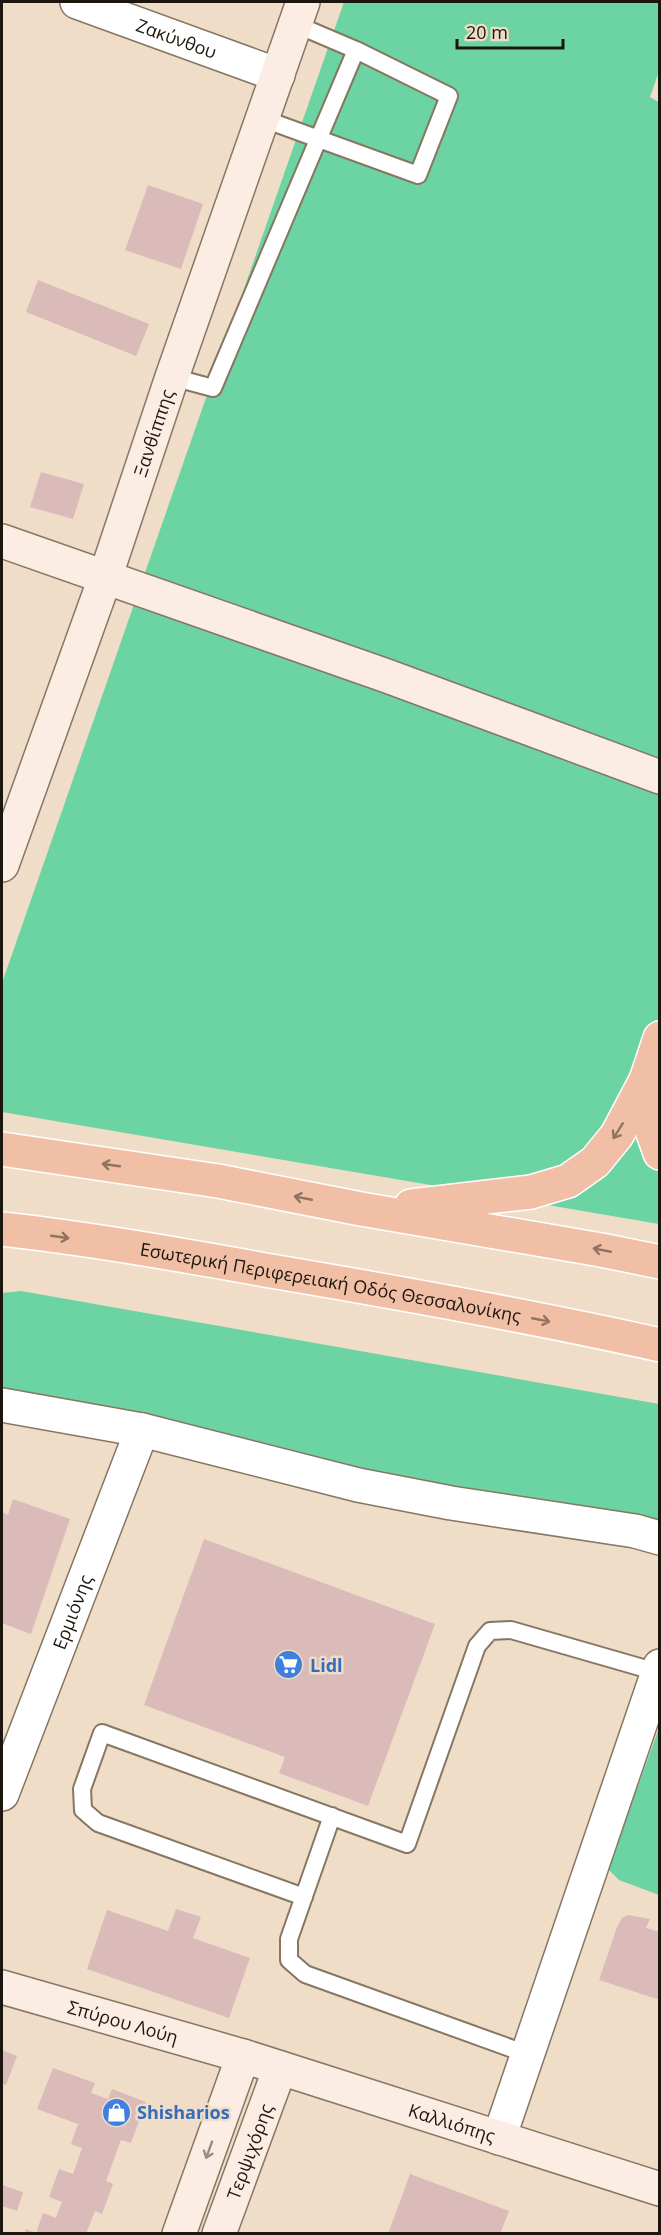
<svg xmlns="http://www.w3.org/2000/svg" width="661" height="2235" viewBox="0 0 661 2235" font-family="'Open Sans',sans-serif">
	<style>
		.green { fill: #6cd3a2 }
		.building { fill: #dabbba }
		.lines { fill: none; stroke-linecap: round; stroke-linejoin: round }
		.lane-casing { stroke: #867662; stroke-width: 20 }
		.street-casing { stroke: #867662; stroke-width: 36 }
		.secondary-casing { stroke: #867662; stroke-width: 36 }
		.highway-casing { stroke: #fff; stroke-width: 36 }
		.lane { stroke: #fff; stroke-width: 16 }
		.street { stroke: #fff; stroke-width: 33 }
		.secondary { stroke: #fbece4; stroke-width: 33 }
		.highway { stroke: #f1bfa6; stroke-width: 33 }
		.oneway { stroke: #917362 }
		.oneway2 { stroke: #978c84 }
		.labels { text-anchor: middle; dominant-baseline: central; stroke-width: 5; stroke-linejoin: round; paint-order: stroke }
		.street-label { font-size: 18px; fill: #1c160e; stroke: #efddc7 }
		.shop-label { font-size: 18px; font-weight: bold; fill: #366cbe; stroke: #efddc7; text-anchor: start }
	</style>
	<rect width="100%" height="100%" fill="#efddc7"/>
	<!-- green -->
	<path class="green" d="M344,2H659V71L650,97L660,103L659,1224L2,1112V983Z
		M21,1291L659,1404V1526L364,1469L2,1396V1293Z
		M659,1728V1895L619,1880L608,1869Z"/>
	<!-- building -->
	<path class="building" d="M148,185L203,204L181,269L125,250Z
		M38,280L149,324L136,356L26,312Z
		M41,472L84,484L73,519L30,507Z
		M13,1499L70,1519L31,1634L2,1623V1512L8,1515Z
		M204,1539L435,1624L368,1806L279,1773L285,1757L144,1705Z
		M176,1909L201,1917L193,1938L250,1958L229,2018L87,1969L107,1910L168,1931Z
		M628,1915L650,1919L646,1928L660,1932V2000L599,1980L617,1927L622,1918Z
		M2,2050L17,2056L6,2085L2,2084Z
		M53,2068L95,2083L91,2093L108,2099L112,2089L146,2102L131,2143L121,2140L106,2181L113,2184L102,2214L95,2211L86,2234H24L26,2229L36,2233L43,2213L56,2218L62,2202L49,2197L59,2169L73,2174L82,2148L71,2144L78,2124L37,2109Z
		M410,2174L509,2211L500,2234H388Z
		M2,2185L23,2192L17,2211L2,2206Z"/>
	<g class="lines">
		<defs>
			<path id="lane" d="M261,118L418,175L449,96L356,50
				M172,377L213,388L356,50L295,24
				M332,1816L289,1939V1960L305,1974L527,2054
				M304,1897L98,1823L83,1810L82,1789L102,1733L407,1844L477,1646L490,1631L511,1630L657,1672"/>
			<g id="street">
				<path id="s1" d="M77,2L278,75"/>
				<path d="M2,1405L142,1430L358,1485L451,1503L635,1531L660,1538"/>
				<path id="s2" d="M2,1794L142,1430"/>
				<path d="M499,2138L660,1666"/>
			</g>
			<g id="secondary">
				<path d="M2,541L387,676L660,777"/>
				<path id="s3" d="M2,865L105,578L172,377L303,2"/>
				<path id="s4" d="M2,1987L243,2056L660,2189"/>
				<path d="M179,2234L243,2056"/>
				<path id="s5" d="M219,2234L280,2068"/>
			</g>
			<g id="highway">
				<path d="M646,1080L649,1122L660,1153"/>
				<path d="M2,1149L218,1181L361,1209L601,1250L660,1262"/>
				<path d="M411,1206L531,1192L568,1181L595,1162L617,1135L646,1080L660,1038"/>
				<path id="s6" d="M2,1229C92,1239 181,1255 271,1271C401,1293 531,1316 660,1345"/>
			</g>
		</defs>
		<!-- lane casing -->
		<use href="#lane" class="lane-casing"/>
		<!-- street casing -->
		<use href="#street" class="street-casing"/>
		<!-- secondary casing -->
		<use href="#secondary" class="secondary-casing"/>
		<!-- highway casing -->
		<use href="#highway" class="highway-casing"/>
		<!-- lane -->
		<use href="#lane" class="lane"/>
		<!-- street -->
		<use href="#street" class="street"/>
		<!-- secondary -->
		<use href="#secondary" class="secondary"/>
		<!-- highway -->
		<use href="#highway" class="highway"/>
	</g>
	<!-- one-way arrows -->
	<defs><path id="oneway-shaft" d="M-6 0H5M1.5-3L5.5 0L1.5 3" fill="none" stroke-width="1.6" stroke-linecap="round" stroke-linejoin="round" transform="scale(1.5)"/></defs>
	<g class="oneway">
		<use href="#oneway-shaft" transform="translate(618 1131) rotate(122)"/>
		<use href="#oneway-shaft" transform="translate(111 1165) rotate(-172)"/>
		<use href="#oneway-shaft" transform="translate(303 1198) rotate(-169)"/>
		<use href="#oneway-shaft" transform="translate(60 1237) rotate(8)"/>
		<use href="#oneway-shaft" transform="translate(602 1250) rotate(-169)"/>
		<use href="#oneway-shaft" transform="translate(541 1320) rotate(11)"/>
	</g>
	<use class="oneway2" href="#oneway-shaft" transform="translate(209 2150) rotate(110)"/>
	<!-- icons -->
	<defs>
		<symbol id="supermarket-disc" viewBox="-11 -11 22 22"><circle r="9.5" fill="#3f7fe0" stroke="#efddc7"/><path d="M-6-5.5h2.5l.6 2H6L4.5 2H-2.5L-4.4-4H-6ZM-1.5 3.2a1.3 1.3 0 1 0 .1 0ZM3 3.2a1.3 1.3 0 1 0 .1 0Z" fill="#fff"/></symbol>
		<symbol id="shop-disc" viewBox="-11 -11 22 22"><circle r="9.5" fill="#3f7fe0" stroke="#efddc7"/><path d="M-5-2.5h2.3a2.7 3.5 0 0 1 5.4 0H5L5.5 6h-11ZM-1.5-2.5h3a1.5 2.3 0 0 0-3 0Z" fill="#fff"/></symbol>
	</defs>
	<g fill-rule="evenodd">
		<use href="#supermarket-disc" x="272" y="1648" width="33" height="33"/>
		<use href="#shop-disc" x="100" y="2096" width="33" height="33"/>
	</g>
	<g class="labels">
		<!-- street labels -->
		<g class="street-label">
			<text stroke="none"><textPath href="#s1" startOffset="106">Ζακύνθου</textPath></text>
			<text stroke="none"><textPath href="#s3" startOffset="458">Ξανθίππης</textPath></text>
			<text stroke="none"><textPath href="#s6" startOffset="333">Εσωτερική Περιφερειακή Οδός Θεσσαλονίκης</textPath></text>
			<text stroke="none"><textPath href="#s2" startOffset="195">Ερμιόνης</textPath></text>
			<text stroke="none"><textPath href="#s4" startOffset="126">Σπύρου Λούη</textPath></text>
			<text stroke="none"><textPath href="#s4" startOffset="470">Καλλιόπης</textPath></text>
			<text stroke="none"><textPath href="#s5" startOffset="88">Τερψιχόρης</textPath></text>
		</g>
		<!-- shop labels -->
		<g class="shop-label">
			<text x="310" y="1665">Lidl</text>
			<text x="137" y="2112">Shisharios</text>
		</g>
	</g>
	<!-- border -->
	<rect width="661" height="2235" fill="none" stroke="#1c160e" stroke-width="6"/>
	<!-- scale -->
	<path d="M457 39v9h106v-9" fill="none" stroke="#1c160e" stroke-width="3"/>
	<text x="466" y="39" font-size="18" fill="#1c160e" stroke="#efddc7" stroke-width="4.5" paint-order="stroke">20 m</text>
</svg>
